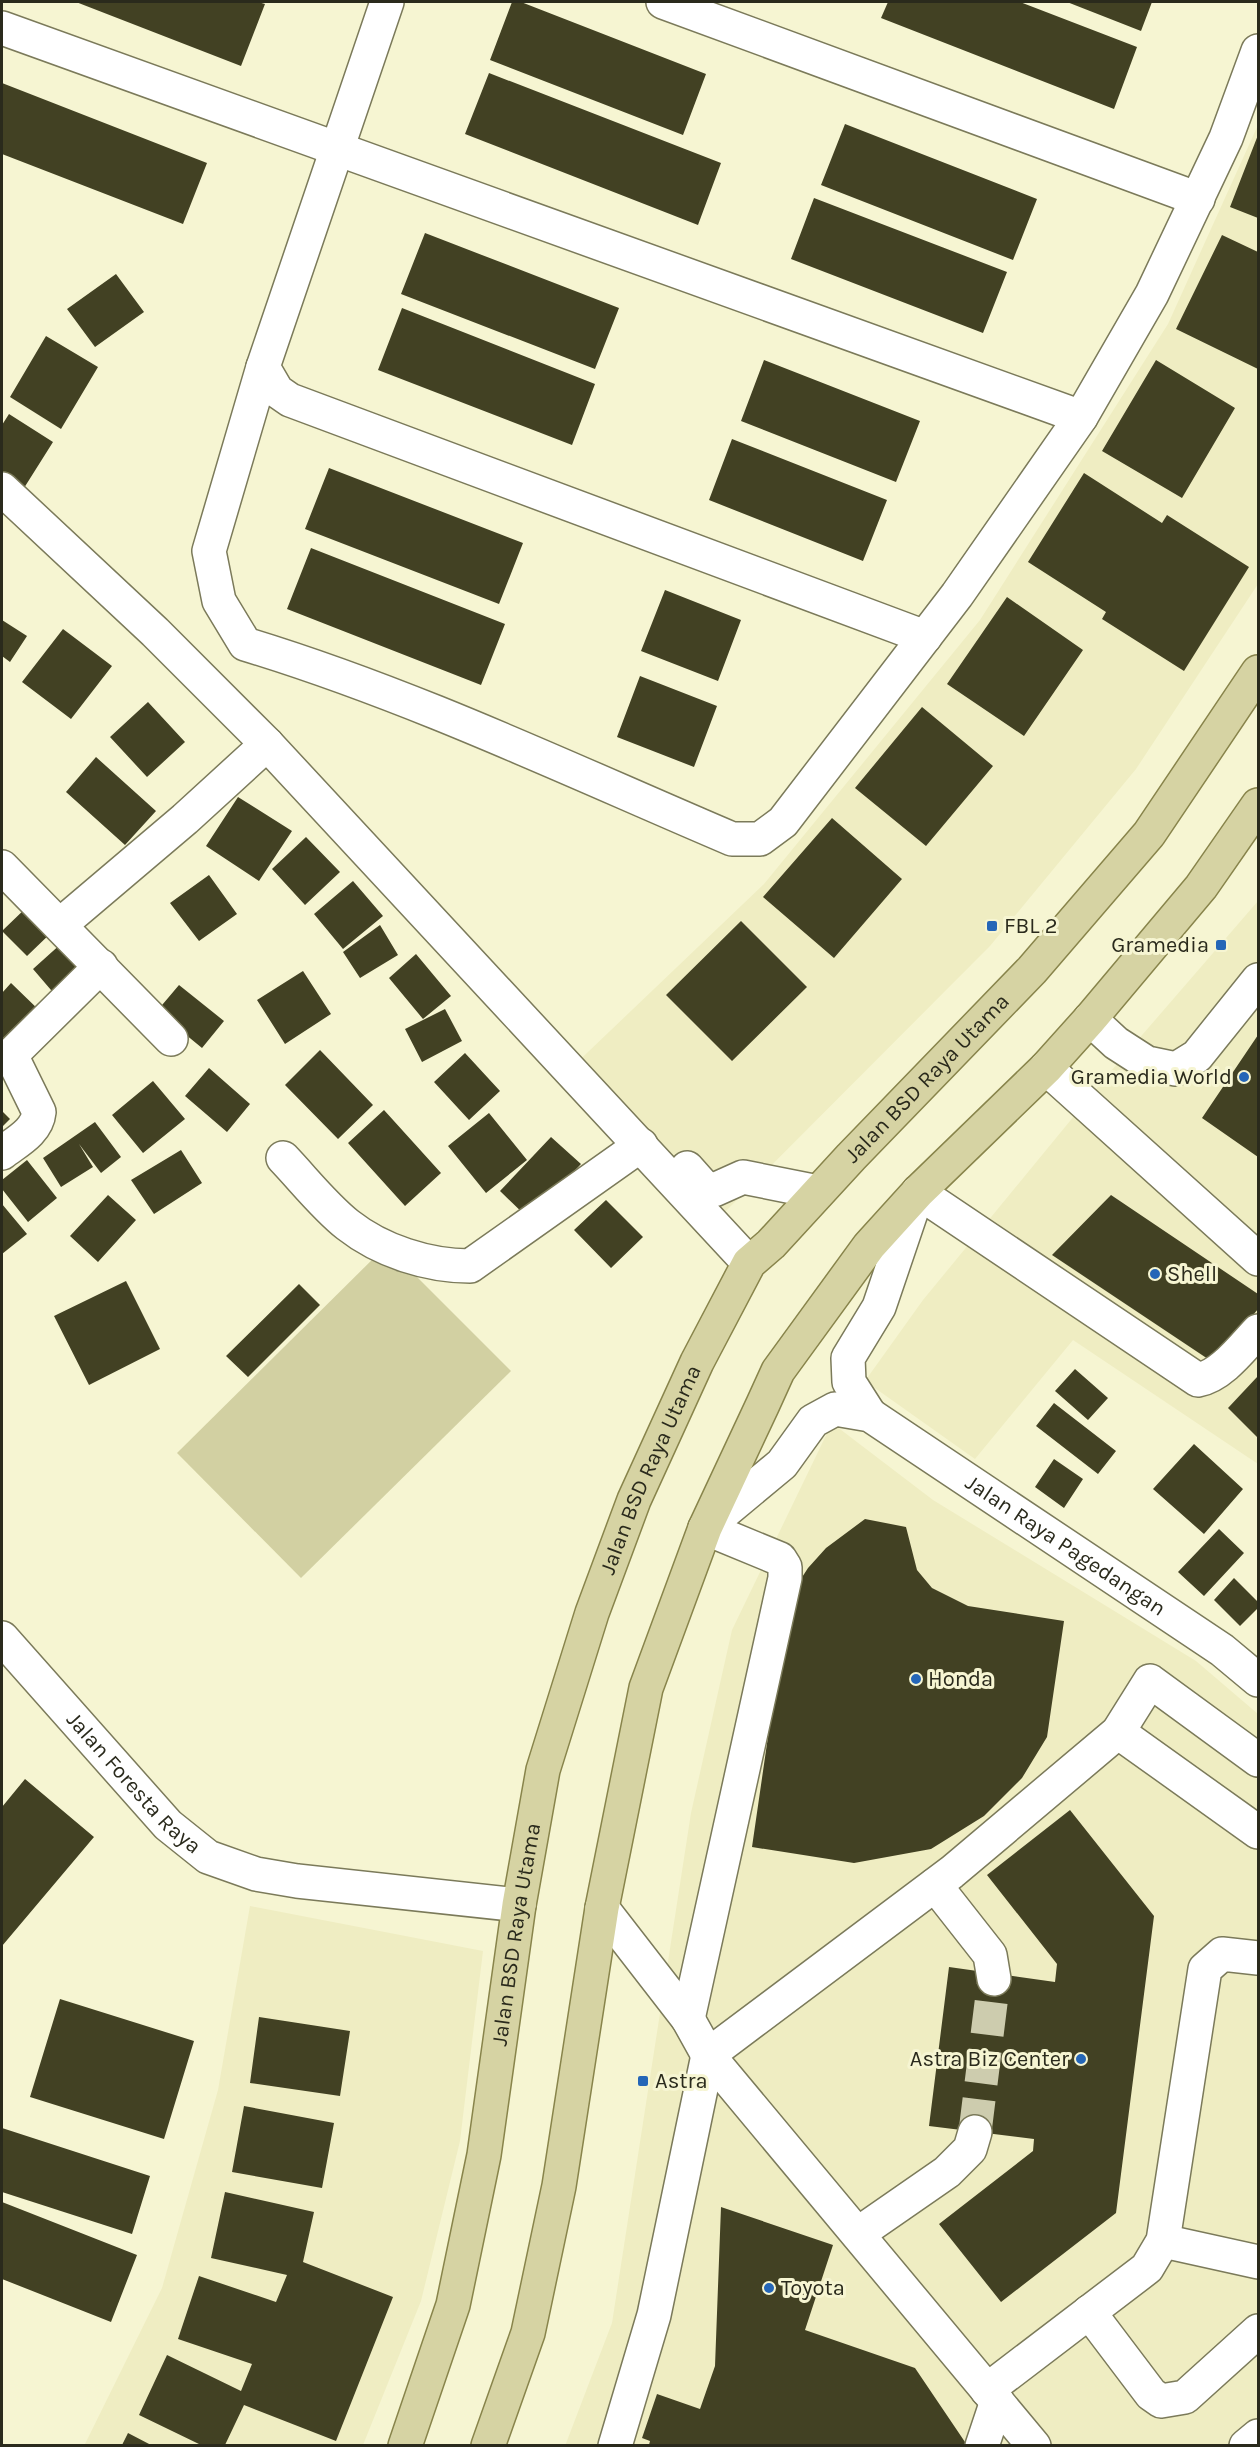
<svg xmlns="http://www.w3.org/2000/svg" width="1260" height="2447" viewBox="0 0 1260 2447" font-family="Karla,sans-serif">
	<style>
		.built { fill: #efedc2 }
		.green { fill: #d2d0a2 }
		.building { fill: #424123 }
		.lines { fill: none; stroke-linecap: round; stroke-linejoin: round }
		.minor-tunnel { stroke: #cdccae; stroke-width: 33; stroke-dasharray: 33 16; stroke-linecap: butt }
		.minor-casing { stroke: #7b7a5a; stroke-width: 36 }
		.major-casing { stroke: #88844b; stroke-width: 36 }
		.minor { stroke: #fff; stroke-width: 33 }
		.major { stroke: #d6d3a3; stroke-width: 33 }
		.poi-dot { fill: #2566b7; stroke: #f6f5d2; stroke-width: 2 }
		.labels { text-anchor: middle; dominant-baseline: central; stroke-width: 6; stroke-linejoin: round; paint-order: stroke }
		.poi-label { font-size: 22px; fill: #2a2a1c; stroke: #f6f5d2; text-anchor: start }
		.street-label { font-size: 22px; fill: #2a2a1c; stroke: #f6f5d2 }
	</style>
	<rect width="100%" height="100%" fill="#f6f5d2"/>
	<!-- built -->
	<path class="built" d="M1258,125V584L1136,769L990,946L700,1237L566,1073L764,884L980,620L1168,324Z
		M1258,901V1464L1073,1340L975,1459L865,1381L923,1300L1111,1071Z
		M832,1423L933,1500L1196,1661L1258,1714V2445L565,2446L612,2323L691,1813L732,1630Z
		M250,1906L483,1951L460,2141L421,2301L363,2445L84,2446L162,2288L218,2090Z"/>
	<!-- green -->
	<path class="green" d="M386,1246L511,1371L301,1578L177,1453Z"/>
	<!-- building -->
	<path class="building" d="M76,2H258L265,4L241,66Z
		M512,2H521L706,74L683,135L490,60Z
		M888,2H1020L1137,47L1114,109L881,18Z
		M1067,2H1152L1141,31Z
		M489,73L721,163L698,225L465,134Z
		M2,83L207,163L183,224L2,154Z
		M845,124L1037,199L1013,260L821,185Z
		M1258,135V218L1230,207Z
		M814,198L1007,272L983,333L791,259Z
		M425,233L619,308L595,369L401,294Z
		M1222,235L1258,252V369L1176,329Z
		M116,274L144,312L95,347L67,309Z
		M402,308L595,384L572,445L378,370Z
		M46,336L98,367L61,429L10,397Z
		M764,360L920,421L896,482L741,421Z
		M1156,360L1235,408L1182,498L1102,451Z
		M9,414L53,442L24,488L2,474V425Z
		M732,439L887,500L863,561L709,500Z
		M329,468L523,543L499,604L305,529Z
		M1084,473L1162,523L1167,515L1249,567L1184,671L1102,619L1106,612L1028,562Z
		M311,548L505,624L481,685L287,609Z
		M665,590L741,620L718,681L641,651Z
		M1007,597L1083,650L1024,736L947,684Z
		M2,620L27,636L10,662L2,656Z
		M63,629L112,666L71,719L22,682Z
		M640,676L717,706L694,767L617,737Z
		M148,702L185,742L147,777L110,737Z
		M922,707L993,766L926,846L855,788Z
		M96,757L156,811L125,845L66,792Z
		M238,797L292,831L259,881L206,846Z
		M832,818L902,879L834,958L763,897Z
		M306,837L340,872L305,905L272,869Z
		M209,875L237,914L199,941L170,903Z
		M353,881L383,916L343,949L314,914Z
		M29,905L53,931L27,956L2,931Z
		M741,921L807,987L732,1061L666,995Z
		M380,925L398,955L360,978L343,952Z
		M63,942L88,970L57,997L33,969Z
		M416,954L451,996L423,1019L389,978Z
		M303,971L331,1014L285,1044L257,1000Z
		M11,983L42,1013L2,1055V993Z
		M179,985L224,1021L202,1048L157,1011Z
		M445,1009L462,1041L422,1062L405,1029Z
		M1258,1035V1157L1202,1118Z
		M320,1050L373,1105L338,1139L285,1085Z
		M465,1053L500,1091L469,1120L434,1082Z
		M209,1068L250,1104L227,1132L185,1096Z
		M153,1081L185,1119L143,1153L112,1115Z
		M384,1110L441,1173L405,1206L348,1143Z
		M2,1111L10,1119L2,1127Z
		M489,1113L527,1160L486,1193L448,1146Z
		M95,1122L121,1157L101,1173L79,1144L93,1167L61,1187L43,1158Z
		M551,1137L581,1164L529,1219L500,1191Z
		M181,1150L202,1183L154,1214L131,1180Z
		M27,1160L57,1198L28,1222L2,1189V1180Z
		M108,1195L136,1220L98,1262L70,1236Z
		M1111,1195L1258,1294V1309L1214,1363L1052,1255Z
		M606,1200L643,1237L611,1268L574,1230Z
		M2,1204L27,1234L2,1254Z
		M126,1281L160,1349L89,1385L54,1316Z
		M299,1284L320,1305L248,1377L226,1356Z
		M1075,1369L1108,1398L1088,1420L1055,1391Z
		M1258,1376V1438L1228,1408Z
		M1054,1403L1116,1451L1098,1474L1036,1426Z
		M1194,1444L1243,1489L1204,1534L1153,1489Z
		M1054,1459L1083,1479L1064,1508L1035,1487Z
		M865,1519L906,1527L917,1570L932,1588L968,1606L1064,1621L1047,1737L1022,1778L984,1816L931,1849L854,1863L752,1847L788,1599L808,1568L826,1548Z
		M1219,1529L1244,1553L1204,1596L1178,1572Z
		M1234,1578L1258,1602V1608L1240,1626L1214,1600Z
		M25,1779L94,1837L2,1946V1807Z
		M1070,1810L1154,1916L1116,2213L1001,2302L939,2224L1033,2151L1034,2139L929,2126L949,1967L1055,1982L1057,1964L987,1875Z
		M60,1999L194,2041L164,2139L30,2097Z
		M259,2017L350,2031L340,2096L250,2083Z
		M244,2106L334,2123L322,2188L232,2172Z
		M2,2128L150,2176L132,2234L2,2192Z
		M225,2192L314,2212L303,2262L393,2297L336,2441L244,2405L225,2445H201L139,2415L167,2355L241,2391L252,2364L178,2339L199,2276L276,2302L287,2275L211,2258Z
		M2,2202L137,2255L111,2322L2,2279Z
		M721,2207L833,2245L805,2330L915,2368L967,2445H649L650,2441L642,2438L657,2394L700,2409L715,2366Z
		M128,2433L151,2445H122Z"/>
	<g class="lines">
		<!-- minor-tunnel -->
		<path class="minor-tunnel" d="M975,2132L994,1979"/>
		<defs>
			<g id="minor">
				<path d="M387,2L263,367L277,391L290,400L925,637"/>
				<path d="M663,2L1198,199"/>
				<path d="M2,28L1081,417"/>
				<path d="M263,367L209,551L219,601L245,644C413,695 572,771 732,839H760L783,822L957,595L1081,417L1152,294L1226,138L1258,51"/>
				<path d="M2,489L155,632L267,744L749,1263"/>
				<path d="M2,867L171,1039"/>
				<path d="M60,925L185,819L267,744"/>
				<path d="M1090,1019L1116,1043L1147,1063L1176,1069L1197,1056L1258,980"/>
				<path d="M1046,1068L1258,1259"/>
				<path d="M2,1153C16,1142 37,1132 39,1112L11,1055L101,966"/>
				<path d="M283,1158C304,1180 324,1206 348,1225C381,1251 428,1266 470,1266L641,1145"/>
				<path d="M687,1168L703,1186L714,1190L743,1177L818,1192"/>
				<path d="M870,1415L849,1382L848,1358L879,1307L918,1192L1198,1380C1221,1376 1242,1348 1258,1331"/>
				<path id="s1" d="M2,1638L168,1825L208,1857L256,1874L297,1881L519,1905"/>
				<path d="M1118,1732L1258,1832"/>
				<path d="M935,1885L990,1955L994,1979"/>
				<path d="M602,1908L688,2019L708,2055L1034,2446"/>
				<path id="s2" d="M688,2019L785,1578V1567L780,1559L705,1528L782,1464L813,1421L835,1409L870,1415L1222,1650L1258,1680"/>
				<path d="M859,2233L947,2172L970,2149L975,2132"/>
				<path d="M1163,2241L1258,2262"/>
				<path d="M1089,2312L1151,2394L1161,2401L1185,2397L1258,2331"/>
				<path d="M987,2390L1147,2268L1163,2241L1205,1969L1222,1954L1258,1958"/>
				<path d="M615,2446L654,2315L708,2055L952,1872L1118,1732L1150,1681L1258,1760"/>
				<path d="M982,2446L997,2401"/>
				<path d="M1246,2446L1258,2436"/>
			</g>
			<g id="major">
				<path id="s3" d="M405,2446L453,2305L484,2155L519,1905L543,1770L592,1613L634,1500L697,1362L749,1263L771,1244L851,1157L1032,970L1149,834L1258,672"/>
				<path d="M488,2446L528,2333L559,2186L602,1908L646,1688L705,1528L763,1404L778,1371L869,1246L918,1192L1046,1068L1090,1019L1201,887L1258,805"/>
			</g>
		</defs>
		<!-- minor casing -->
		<use href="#minor" class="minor-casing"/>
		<!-- major casing -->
		<use href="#major" class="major-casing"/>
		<!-- minor -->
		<use href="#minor" class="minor"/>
		<!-- major -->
		<use href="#major" class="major"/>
	</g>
	<!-- markers -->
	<g class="poi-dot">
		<rect x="986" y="920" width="12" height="12" rx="3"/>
		<rect x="1215" y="939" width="12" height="12" rx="3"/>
		<circle cx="1244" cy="1077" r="6"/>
		<circle cx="1155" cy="1274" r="6"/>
		<circle cx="916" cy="1679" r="6"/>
		<circle cx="1081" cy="2059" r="6"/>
		<rect x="637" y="2075" width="12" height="12" rx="3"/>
		<circle cx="769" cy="2288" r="6"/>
	</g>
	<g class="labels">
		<!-- poi labels -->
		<g class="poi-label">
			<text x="1004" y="926">FBL 2</text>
			<text x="1209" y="945" text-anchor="end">Gramedia</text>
			<text x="1232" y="1077" text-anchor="end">Gramedia World</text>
			<text x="1167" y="1274">Shell</text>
			<text x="928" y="1679">Honda</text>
			<text x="1069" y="2059" text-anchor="end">Astra Biz Center</text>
			<text x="655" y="2081">Astra</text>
			<text x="781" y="2288">Toyota</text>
		</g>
		<!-- street labels -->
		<g class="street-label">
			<text stroke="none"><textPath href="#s3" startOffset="1497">Jalan BSD Raya Utama</textPath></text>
			<text stroke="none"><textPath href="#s3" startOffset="1011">Jalan BSD Raya Utama</textPath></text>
			<text stroke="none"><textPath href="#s2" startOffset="1002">Jalan Raya Pagedangan</textPath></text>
			<text stroke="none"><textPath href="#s1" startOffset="196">Jalan Foresta Raya</textPath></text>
			<text stroke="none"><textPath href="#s3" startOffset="525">Jalan BSD Raya Utama</textPath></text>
		</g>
	</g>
	<!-- border -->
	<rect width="1260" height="2447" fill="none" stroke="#2a2a1c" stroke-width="6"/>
</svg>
